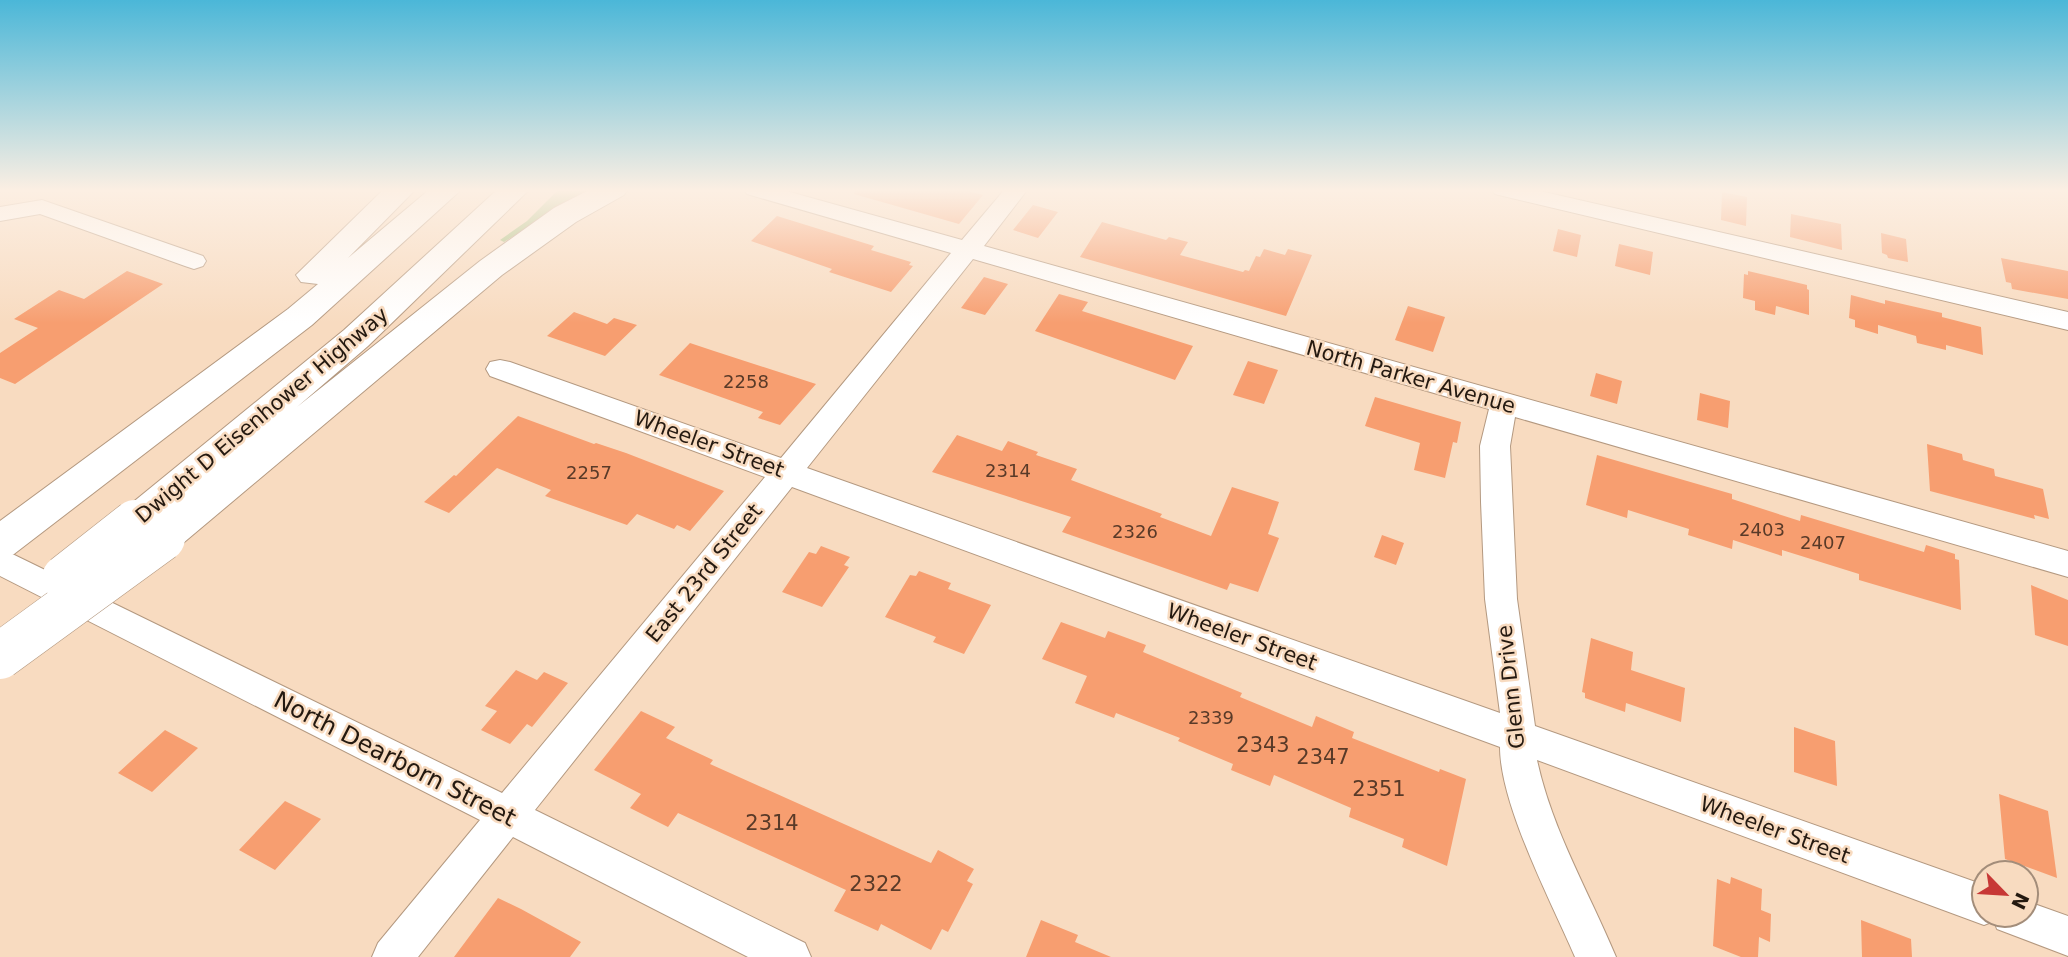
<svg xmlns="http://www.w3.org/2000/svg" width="2068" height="957" viewBox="0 0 2068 957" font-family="'DejaVu Sans',sans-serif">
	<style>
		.green { fill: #9fbc79 }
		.building { fill: #f79e70 }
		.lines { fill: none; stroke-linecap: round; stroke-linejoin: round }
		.minor-casing { stroke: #b49980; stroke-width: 2 }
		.motorway-casing { stroke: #b49980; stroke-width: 2 }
		.minor { fill: #fff; fill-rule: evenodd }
		.motorway { fill: #fff; fill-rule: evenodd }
		.motorway-bridge-casing { stroke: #b49980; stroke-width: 47; stroke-linecap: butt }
		.motorway-bridge { stroke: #fff; stroke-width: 46 }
		.labels { text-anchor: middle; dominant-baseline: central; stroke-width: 5; stroke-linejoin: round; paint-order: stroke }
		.number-label { font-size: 18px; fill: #593a28 }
		.street-label { font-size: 21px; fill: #241910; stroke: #f8dbc0 }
		.near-number-label { font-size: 21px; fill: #593a28 }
		.near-street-label { font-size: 24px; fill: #241910; stroke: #f8dbc0 }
	</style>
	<rect width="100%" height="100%" fill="#f8dbc0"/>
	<!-- green -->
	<path class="green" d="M559,189H591L504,242L500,240L527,221Z"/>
	<!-- building -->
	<path class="building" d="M855,189H960L983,195L959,224L854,194Z
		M1722,192L1747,197L1746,226L1721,220Z
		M1033,205L1058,212L1038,238L1013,230Z
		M1791,214L1841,224L1842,250L1790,237Z
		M777,216L874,246L871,250L911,262L909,265L913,266L891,292L829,272L832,269L751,241Z
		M1102,222L1166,240L1169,237L1188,242L1180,255L1243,272L1245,270L1249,271L1256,256L1260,257L1264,249L1285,255L1288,249L1312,255L1286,316L1080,257Z
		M1558,229L1581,235L1577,257L1553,251Z
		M1881,233L1906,239L1908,262L1888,258L1887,255L1882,253Z
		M1619,244L1653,252L1650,275L1615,266Z
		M2001,258L2068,271V299L2012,289L2011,283L2006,282Z
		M127,271L163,284L15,384L0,378V353L38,328L14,319L59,290L84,299Z
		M1748,271L1807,285V289L1809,290V315L1776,306L1775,315L1755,310V301L1743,298L1744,274L1748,275Z
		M984,277L1008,284L985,315L961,308Z
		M1059,294L1088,302L1082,311L1193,346L1175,380L1035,331Z
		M1851,295L1885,304V300L1942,313V317L1981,327L1983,355L1946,345V350L1917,343L1916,336L1878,325V334L1855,327V320L1849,318Z
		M1408,306L1445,317L1433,352L1395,340Z
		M574,312L607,324L614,318L637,325L605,356L547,336Z
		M690,343L714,351L816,384L780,425L758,418L763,412L659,375Z
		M1248,361L1278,370L1264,404L1233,395Z
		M1596,373L1622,381L1617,404L1590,396Z
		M1700,393L1730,401L1728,428L1697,420Z
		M1375,397L1461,422L1457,443L1453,442L1445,478L1414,470L1420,443L1365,426Z
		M518,416L594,444L596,443L626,453L724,491L690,531L677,525L674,529L637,514L627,525L545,496L551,490L497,468L449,513L424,502L454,475L456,476Z
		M957,435L1002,451L1008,441L1038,452L1036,455L1077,469L1071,480L1162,514L1160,517L1211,536L1232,487L1279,502L1268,534L1279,538L1258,592L1230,583L1227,590L1082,539L1062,532L1071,517L932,472Z
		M1927,444L1962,454L1963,460L1994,469L1995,476L2043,489L2049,519L2034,515L2035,519L1930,491Z
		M1597,455L1732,494V499L1800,521L1801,515L1924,552L1926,545L1955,554V559L1959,560L1961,610L1859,580V574L1782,550V556L1733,540L1732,549L1688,535L1689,529L1628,510L1627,518L1586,505Z
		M1382,535L1404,543L1396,565L1374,557Z
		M821,546L850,557L844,565L849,567L822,607L782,592L809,552L816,554Z
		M919,571L951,583L948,589L991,605L964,654L933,642L936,637L885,617L910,575L916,576Z
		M2031,585L2068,600V646L2035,635Z
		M1061,622L1105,638L1108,631L1146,645L1143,652L1242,693L1240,697L1312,727L1316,716L1354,732L1352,738L1439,772L1440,769L1466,779L1447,866L1402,847L1404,839L1349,817L1351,808L1274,775L1270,786L1231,770L1233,764L1178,741L1180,738L1116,713L1114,718L1075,703L1087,676L1042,659Z
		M1591,638L1633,652L1631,670L1685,688L1681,722L1626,703L1625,712L1585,698V693L1582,692Z
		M516,670L537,680L544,672L568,683L532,727L527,724L510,744L481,730L497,711L485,706Z
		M641,711L675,727L666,738L713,760L710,764L931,863L938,850L974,869L967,881L973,884L948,932L942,929L931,950L881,924L878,931L834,911L846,890L678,813L668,827L630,808L641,794L594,770Z
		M1794,727L1835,741L1837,786L1794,772Z
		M165,730L198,748L152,792L118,773Z
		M1999,794L2048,811L2057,878L2005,859Z
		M285,801L321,819L275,870L239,850Z
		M1731,877L1762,889L1761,910L1771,914L1770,942L1759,937L1758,957H1741L1713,946L1717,879L1730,884Z
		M498,898L521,909L581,942L570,957H454Z
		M1041,920L1078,935L1075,942L1111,957H1026Z
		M1861,920L1911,939L1912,957H1862Z"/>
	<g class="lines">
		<defs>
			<path id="minor" d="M743,189H779L962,240L1005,189H1028L984,246L2068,551V577L1515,417L1510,446L1517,599L1535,726L1984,885V915H2026V901L2068,916V956L1997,929L1994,921L1984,925L1537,760C1552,830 1589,892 1616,957H1575C1551,901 1500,805 1500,747L792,487L535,810L805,943L811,957H748L513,837L418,957H372L378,943L480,820L0,576V548L502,793L765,477L490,376L486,369L490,362L500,360L510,362L781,458L951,253L747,194ZM973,259L1489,409L1480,446L1481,502L1485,599L1500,713L807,468Z
				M1491,189H1531L2068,312V330L1503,196L1495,194Z
				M42,200L203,256L206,261L203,266L194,269L185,266L40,214L0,221V207Z"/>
			<path id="motorway" d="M384,189H416L348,258L430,189H462L312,325L14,554L0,559V521L288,309L318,284L301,282L296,275Z
				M498,189H530L368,346L297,407L480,261L554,208L591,189H628L624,195L576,222L502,275L176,549L162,554L148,549L143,536L135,539L121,534L115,523L121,512L344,330Z"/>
		</defs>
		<!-- minor casing -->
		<use href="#minor" class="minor-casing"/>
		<!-- motorway casing -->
		<use href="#motorway" class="motorway-casing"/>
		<!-- minor -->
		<use href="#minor" class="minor"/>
		<!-- motorway -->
		<use href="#motorway" class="motorway"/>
		<defs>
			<path id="motorway-bridge" d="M65,578L135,523
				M0,656L162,538"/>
		</defs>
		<!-- motorway-bridge casing -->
		<use href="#motorway-bridge" class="motorway-bridge-casing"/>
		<!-- motorway-bridge -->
		<use href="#motorway-bridge" class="motorway-bridge"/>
	</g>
	<!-- sky -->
	<linearGradient id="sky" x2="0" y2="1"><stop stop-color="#4bb7d8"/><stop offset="0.59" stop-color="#fcefe3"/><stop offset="1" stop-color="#fcefe3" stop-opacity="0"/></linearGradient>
	<rect width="2068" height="323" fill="url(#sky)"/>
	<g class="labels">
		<!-- number labels -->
		<g class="number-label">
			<text x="746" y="381">2258</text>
			<text x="1008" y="470">2314</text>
			<text x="589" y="472">2257</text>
			<text x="1762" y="529">2403</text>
			<text x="1135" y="531">2326</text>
			<text x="1823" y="542">2407</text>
			<text x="1211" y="717">2339</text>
		</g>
		<!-- street labels -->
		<g class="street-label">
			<text transform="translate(1411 377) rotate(16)">North Parker Avenue</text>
			<text transform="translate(262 415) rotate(-40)">Dwight D Eisenhower Highway</text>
			<text transform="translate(709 444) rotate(20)">Wheeler Street</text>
			<text transform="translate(704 573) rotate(-51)">East 23rd Street</text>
			<text transform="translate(1242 637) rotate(20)">Wheeler Street</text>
			<text transform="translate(1511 687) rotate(-96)">Glenn Drive</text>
			<text transform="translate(1775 830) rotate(20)">Wheeler Street</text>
		</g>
		<!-- near-number labels -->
		<g class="near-number-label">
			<text x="1263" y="745">2343</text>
			<text x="1323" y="757">2347</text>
			<text x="1379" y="789">2351</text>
			<text x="772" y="823">2314</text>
			<text x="876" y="884">2322</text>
		</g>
		<!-- near-street labels -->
		<g class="near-street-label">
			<text transform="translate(395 759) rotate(27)">North Dearborn Street</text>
		</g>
	</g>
	<!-- north arrow -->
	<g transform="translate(2005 894) rotate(115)"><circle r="33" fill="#f8dbc0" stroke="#a38d7a" stroke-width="2"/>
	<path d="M0-5L12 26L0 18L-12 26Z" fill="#c73836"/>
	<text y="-10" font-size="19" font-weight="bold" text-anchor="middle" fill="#241910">N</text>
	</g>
</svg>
